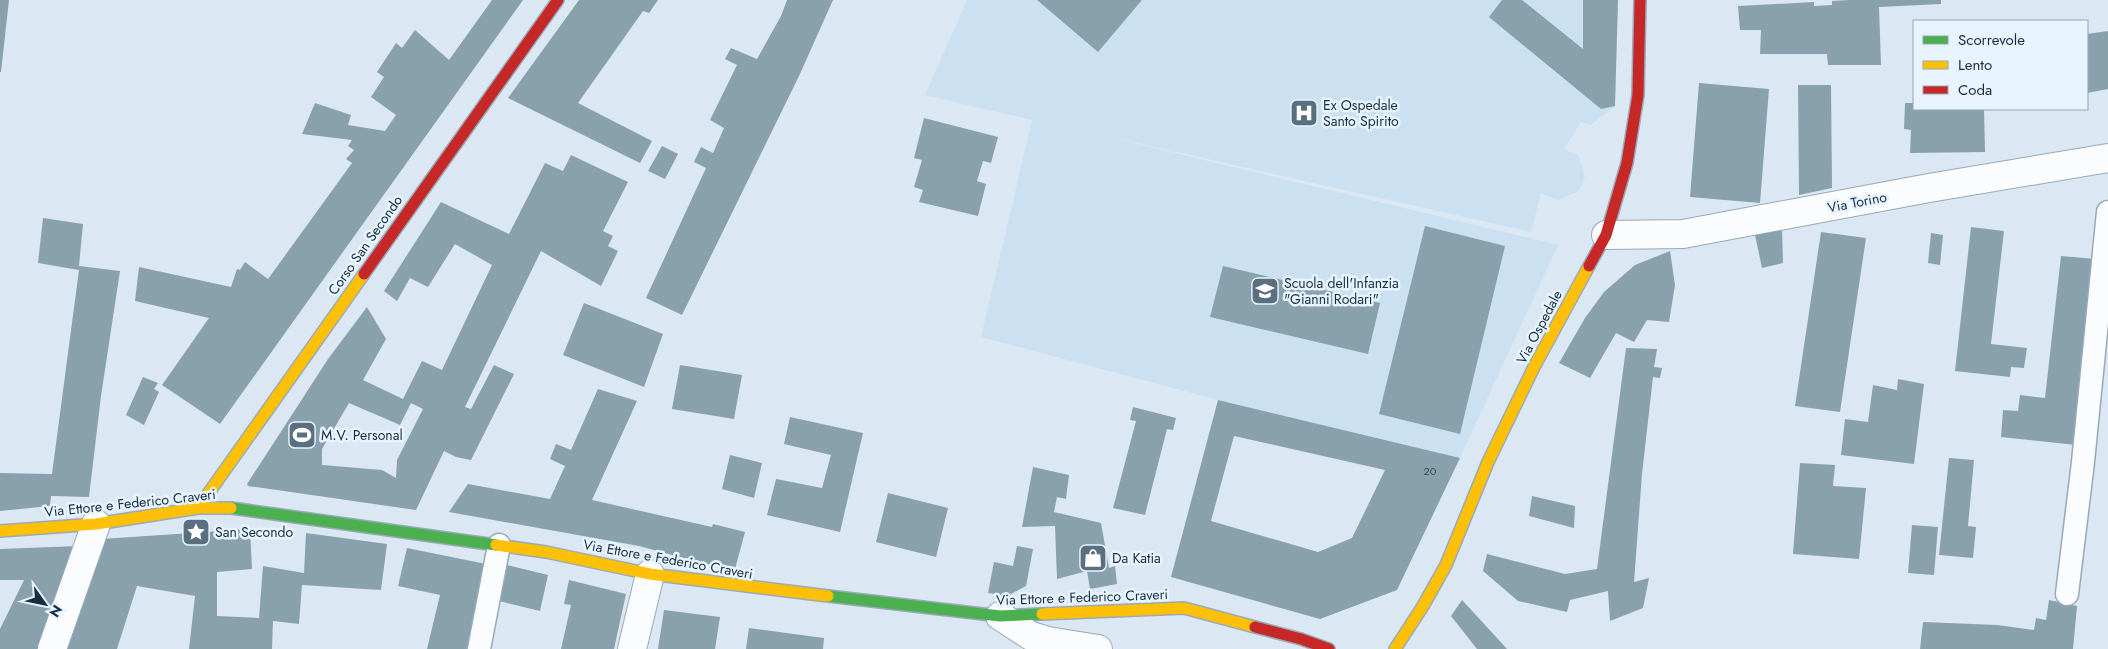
<svg xmlns="http://www.w3.org/2000/svg" width="2108" height="649" viewBox="0 0 2108 649" font-family="Jost,sans-serif">
	<style>
		.built { fill: #cbe0f1 }
		.building { fill: #88a1ac; fill-rule: evenodd }
		.lines { fill: none; stroke-linecap: round; stroke-linejoin: round }
		.lane-casing { stroke: #98aab8; stroke-width: 25 }
		.street-casing { stroke: #98aab8; stroke-width: 30 }
		.fast-casing { stroke: #98aab8; stroke-width: 14 }
		.slow-casing { stroke: #98aab8; stroke-width: 14 }
		.jam-casing { stroke: #98aab8; stroke-width: 14 }
		.lane { stroke: #fafcfd; stroke-width: 22 }
		.street { stroke: #fafcfd; stroke-width: 28 }
		.fast { stroke: #4caf50; stroke-width: 11 }
		.slow { stroke: #ffc107; stroke-width: 11 }
		.jam { stroke: #c62828; stroke-width: 11 }
		.labels { text-anchor: middle; dominant-baseline: central; stroke-width: 5; stroke-linejoin: round; paint-order: stroke }
		.number-label { font-size: 11px; fill: #324b5c }
		.poi-label { font-size: 14px; fill: #152e42; stroke: #e8f4ff; text-anchor: start }
		.street-label { font-size: 14px; fill: #152e42; stroke: #e8f4ff }
	</style>
	<rect width="100%" height="100%" fill="#dbe8f3"/>
	<!-- built -->
	<path class="built" d="M967,0H1618L1615,106L1591,125L1581,122L1564,149L1579,156L1585,177L1579,191L1558,200L1541,193L1531,232L1092,133L1558,245L1460,458L1218,400L981,337L1032,120L925,95Z"/>
	<!-- building -->
	<path class="building" d="M0,0H9L1,72H0Z
		M492,0H523L220,424L162,385L209,318L135,301L139,267L231,287L237,269L240,270L245,262L268,279L352,163L346,159L354,150L348,146L352,140L302,134L315,103L351,115L348,125L385,131L396,115L371,97L384,77L377,72L396,43L402,48L415,30L449,60Z
		M579,0H658L649,13L643,11L578,103L652,141L640,163L508,98Z
		M787,0H833L799,76L682,315L646,298L706,168L694,162L701,147L713,153L724,128L710,120L737,65L725,59L731,48L757,59L781,16Z
		M1037,0H1142L1098,52Z
		M1502,0H1522L1583,49V0H1618L1615,106L1601,109L1489,17Z
		M1849,0H1941V4L1879,7L1881,65H1828L1827,54H1760L1761,30H1740L1738,6L1814,2V6L1832,5V1Z
		M2108,31V89L2087,93V34Z
		M1699,83L1769,89L1760,203L1690,197Z
		M1798,85H1831L1832,188L1799,195Z
		M1905,103H1914V109H1984L1985,152L1910,153L1911,130L1904,129Z
		M924,118L998,137L991,163L983,161L977,181L986,184L978,216L919,202L923,190L914,187L922,160L914,158Z
		M662,146L678,154L665,179L648,171Z
		M571,155L628,182L603,231L613,236L608,246L618,251L601,286L541,251L465,407L471,409L494,365L514,374L471,460L456,457L444,451L416,510L248,486L247,484L328,359L367,307L386,339L363,380L403,399L422,361L442,370L492,265L455,244L428,287L410,278L397,301L384,291L441,202L509,234L545,163L563,171ZM349,403L400,425L411,403L423,409L397,460L396,478L382,470L322,465V449Z
		M43,218L83,224L79,266L120,271L101,396L89,497L51,496L50,506L0,511V473L52,474L79,270L38,263Z
		M1425,226L1505,246L1460,434L1379,414Z
		M1971,227L2004,231L1991,344L2027,348L2024,368L2011,367L2010,377L1955,371Z
		M1782,228L1783,263L1762,268L1755,235Z
		M1821,232L1866,238L1840,412L1795,406Z
		M1931,233L1943,235L1940,265L1928,263Z
		M1670,251L1675,285L1669,322L1647,320L1634,342L1616,333L1590,378L1559,363L1585,318L1604,292L1635,265Z
		M2061,256L2096,259L2076,445L2001,437L2003,410L2018,411L2020,395L2045,398Z
		M1223,266L1380,303L1368,354L1210,317Z
		M584,303L663,334L644,387L563,355Z
		M1626,348L1657,349L1654,367L1662,368L1660,378L1653,377L1642,474L1634,582L1649,578L1643,608L1610,621L1608,591L1570,600L1567,612L1518,601L1483,571L1487,554L1565,574L1597,569Z
		M680,365L742,375L734,419L672,409Z
		M143,377L158,383L154,389L159,392L144,425L126,415Z
		M1898,379L1924,384L1914,464L1841,455L1845,419L1868,422L1873,385L1897,390Z
		M598,389L637,401L592,500L712,527L713,524L745,532L735,569L702,563L639,546L449,512L468,484L550,499L565,466L550,459L556,444L571,450Z
		M1218,400L1460,458L1397,590L1320,619L1171,577ZM1234,436L1385,470L1352,538L1318,552L1211,521Z
		M1133,407L1176,418L1173,430L1167,429L1145,515L1113,508L1136,421L1130,420Z
		M790,417L863,433L840,532L767,515L776,479L822,488L831,455L784,444Z
		M730,455L762,463L754,498L722,489Z
		M1949,458L1974,460L1968,526L1976,527L1973,558L1939,555Z
		M1800,463L1835,465L1833,486L1866,488L1859,559L1793,554Z
		M1033,467L1069,475L1066,499L1057,497L1054,512L1101,523L1109,568L1115,566L1117,584L1090,589L1087,571L1057,579L1055,526L1022,527Z
		M888,493L948,508L936,557L876,542Z
		M1532,496L1575,506L1574,528L1529,516Z
		M1912,525L1938,527L1934,575L1908,573Z
		M250,529L252,569L217,572V616L259,618L263,566L304,573L306,533L387,544L381,590L302,585L299,624L273,621L272,649H189L195,596L137,586L117,649H60L102,539Z
		M79,546L43,649H0V629L24,580H0V549Z
		M1017,546L1033,549L1026,586L1007,596L988,593L994,562L1013,566Z
		M407,548L486,564L467,649H427L440,595L398,586Z
		M507,565L548,575L540,611L499,601Z
		M569,580L626,594L614,649H561L571,605L564,604Z
		M1462,600L1497,638L1507,649H1477L1451,616Z
		M2049,600L2077,606L2073,649H1920L1923,622L1997,625L2034,630L2036,618L2046,620Z
		M664,610L720,617L715,649H658Z
		M749,628L824,638L823,649H746Z"/>
	<g class="lines">
		<defs>
			<path id="lane" d="M2067,594L2083,462L2108,212
				M479,649L499,545"/>
			<path id="street" d="M1606,235L1683,234L1929,188L2108,158
				M1000,616L1031,636L1048,641L1098,649
				M52,649L96,524
				M632,649L650,574"/>
			<path id="fast" d="M231,508L496,545
				M828,596L1000,616L1042,614"/>
			<path id="slow" d="M198,508L364,274
				M0,531L96,524L198,508H231
				M496,545L546,552L650,574L828,596
				M1042,614L1184,608L1255,627
				M1395,649L1423,606L1446,565L1488,462L1534,367L1589,266"/>
			<path id="jam" d="M1589,266L1606,235L1627,163L1638,95L1640,0
				M364,274L558,0
				M1255,627L1301,639L1329,649"/>
		</defs>
		<!-- lane casing -->
		<use href="#lane" class="lane-casing"/>
		<!-- street casing -->
		<use href="#street" class="street-casing"/>
		<!-- fast casing -->
		<use href="#fast" class="fast-casing"/>
		<!-- slow casing -->
		<use href="#slow" class="slow-casing"/>
		<!-- jam casing -->
		<use href="#jam" class="jam-casing"/>
		<!-- lane -->
		<use href="#lane" class="lane"/>
		<!-- street -->
		<use href="#street" class="street"/>
		<!-- fast -->
		<use href="#fast" class="fast"/>
		<!-- slow -->
		<use href="#slow" class="slow"/>
		<!-- jam -->
		<use href="#jam" class="jam"/>
	</g>
	<!-- icons -->
	<defs>
		<symbol id="hospital-square" viewBox="-11 -11 22 22"><rect x="-9" y="-9" width="18" height="18" rx="4" fill="#5a6f80" stroke="#e8f4ff"/><path d="M-5-5h3v3.5h4V-5h3V5h-3V1.5h-4V5h-3Z" fill="#fff"/></symbol>
		<symbol id="school-square" viewBox="-11 -11 22 22"><rect x="-9" y="-9" width="18" height="18" rx="4" fill="#5a6f80" stroke="#e8f4ff"/><path d="M0-5L7-2L0 1L-7-2ZM-4 1L0 2.5L4 1V4Q0 6-4 4Z" fill="#fff"/></symbol>
		<symbol id="stadium-square" viewBox="-11 -11 22 22"><rect x="-9" y="-9" width="18" height="18" rx="4" fill="#5a6f80" stroke="#e8f4ff"/><path d="M0-5a6.5 5 0 1 0 0 10a6.5 5 0 1 0 0-10ZM-3.5-1.8h7v3.6h-7Z" fill="#fff"/></symbol>
		<symbol id="sight-square" viewBox="-11 -11 22 22"><rect x="-9" y="-9" width="18" height="18" rx="4" fill="#5a6f80" stroke="#e8f4ff"/><path d="M0-6L1.8-2.2L6-1.7L2.9 1.2L3.7 5.4L0 3.3L-3.7 5.4L-2.9 1.2L-6-1.7L-1.8-2.2Z" fill="#fff"/></symbol>
		<symbol id="shop-square" viewBox="-11 -11 22 22"><rect x="-9" y="-9" width="18" height="18" rx="4" fill="#5a6f80" stroke="#e8f4ff"/><path d="M-5-2.5h2.3a2.7 3.5 0 0 1 5.4 0H5L5.5 6h-11ZM-1.5-2.5h3a1.5 2.3 0 0 0-3 0Z" fill="#fff"/></symbol>
	</defs>
	<g fill-rule="evenodd">
		<use href="#hospital-square" x="1288" y="97" width="32" height="32"/>
		<use href="#school-square" x="1249" y="275" width="32" height="32"/>
		<use href="#stadium-square" x="286" y="419" width="32" height="32"/>
		<use href="#sight-square" x="180" y="516" width="32" height="32"/>
		<use href="#shop-square" x="1077" y="542" width="32" height="32"/>
	</g>
	<g class="labels">
		<!-- number labels -->
		<g class="number-label">
			<text x="1430" y="471">20</text>
		</g>
		<!-- poi labels -->
		<g class="poi-label">
			<text x="1323" y="105">Ex Ospedale<tspan x="1323" dy="16">Santo Spirito</tspan></text>
			<text x="1284" y="283">Scuola dell'Infanzia<tspan x="1284" dy="16">"Gianni Rodari"</tspan></text>
			<text x="321" y="435">M.V. Personal</text>
			<text x="215" y="532">San Secondo</text>
			<text x="1112" y="558">Da Katia</text>
		</g>
		<!-- street labels -->
		<g class="street-label">
			<text transform="translate(1857 202) rotate(-11)">Via Torino</text>
			<text transform="translate(365 245) rotate(-55)">Corso San Secondo</text>
			<text transform="translate(1539 327) rotate(-62)">Via Ospedale</text>
			<text transform="translate(130 503) rotate(-6)">Via Ettore e Federico Craveri</text>
			<text transform="translate(668 559) rotate(10)">Via Ettore e Federico Craveri</text>
			<text transform="translate(1082 597) rotate(-2)">Via Ettore e Federico Craveri</text>
		</g>
	</g>
	<!-- legend -->
	<rect x="1913" y="20" width="175" height="90" fill="#e8f4ff" stroke="#94a5b3"/>
	<rect x="1923" y="36" width="25" height="8" fill="#4caf50" stroke="#94a5b3"/>
	<text x="1958" y="45" font-size="15" fill="#152e42">Scorrevole</text>
	<rect x="1923" y="61" width="25" height="8" fill="#ffc107" stroke="#94a5b3"/>
	<text x="1958" y="70" font-size="15" fill="#152e42">Lento</text>
	<rect x="1923" y="86" width="25" height="8" fill="#c62828" stroke="#94a5b3"/>
	<text x="1958" y="95" font-size="15" fill="#152e42">Coda</text>
	<!-- north arrow -->
	<g transform="translate(45 604) rotate(123)" stroke="#e8f4ff" stroke-width="4" paint-order="stroke">
	<path d="M0-4L9 19L0 12L-9 19Z" fill="#152e42"/>
	<text y="-8" font-size="14" font-weight="bold" text-anchor="middle" fill="#152e42">N</text>
	</g>
</svg>
